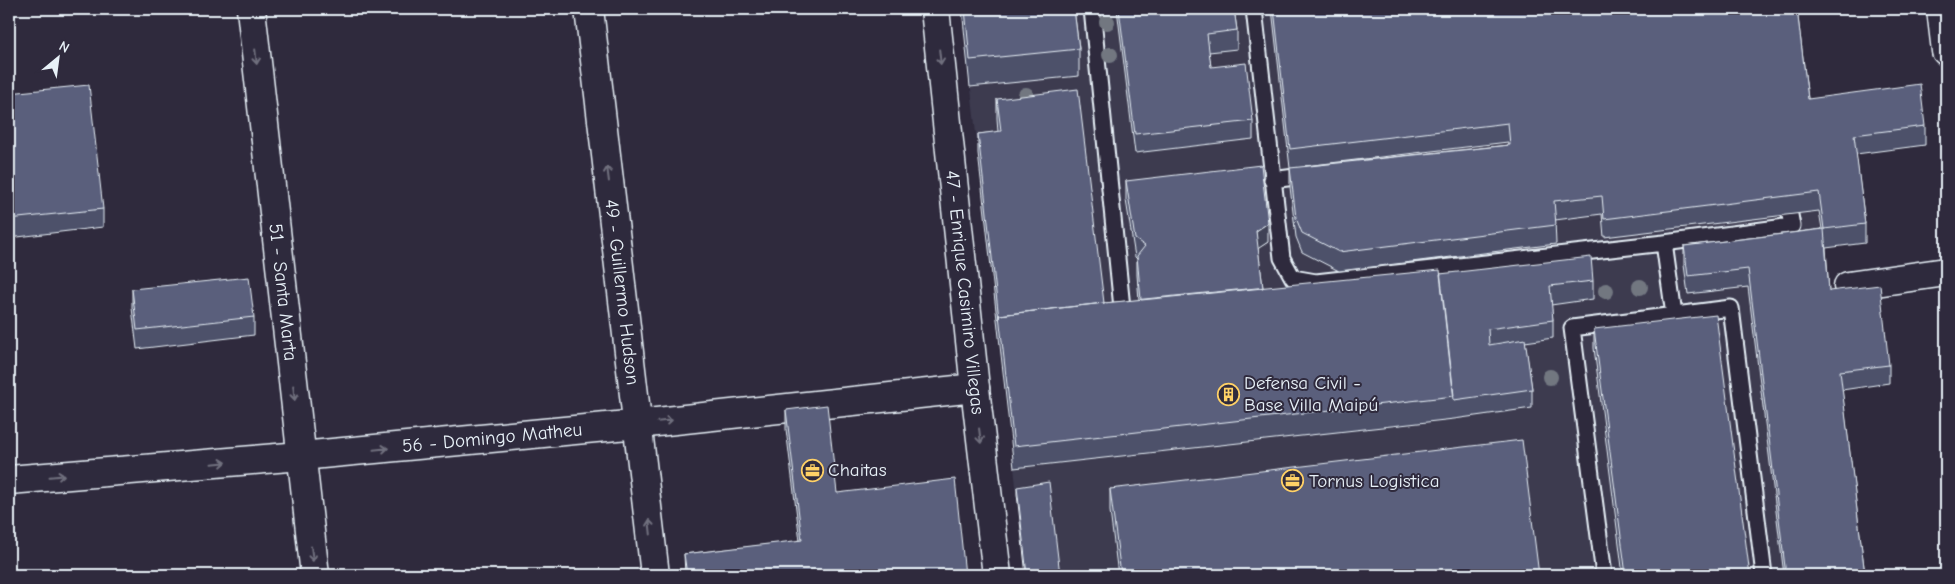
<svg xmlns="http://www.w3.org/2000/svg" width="1955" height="584" viewBox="0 0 1955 584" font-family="'Comic Neue',sans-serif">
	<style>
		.built { fill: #3c3a50 }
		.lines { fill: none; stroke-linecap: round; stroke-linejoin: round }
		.lane-casing { stroke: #e8f1f8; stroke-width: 19 }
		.street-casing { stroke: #e8f1f8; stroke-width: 31 }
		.lane { stroke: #2f2a3d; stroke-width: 15 }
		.street { stroke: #2f2a3d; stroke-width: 28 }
		.tree { fill: #727780 }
		.wall { fill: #4d516a; stroke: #e8f1f8; fill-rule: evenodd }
		.shaded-wall { fill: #3f4256; stroke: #e8f1f8 }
		.building { fill: #5a5e7b; stroke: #e8f1f8 }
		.oneway { stroke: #70707e }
		.labels { text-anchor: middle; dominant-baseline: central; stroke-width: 4; stroke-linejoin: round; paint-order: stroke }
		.street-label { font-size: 19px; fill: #e8f1f8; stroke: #2f2a3d }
		.poi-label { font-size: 19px; fill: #e8f1f8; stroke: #2f2a3d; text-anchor: start }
	</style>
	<rect width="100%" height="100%" fill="#2f2a3d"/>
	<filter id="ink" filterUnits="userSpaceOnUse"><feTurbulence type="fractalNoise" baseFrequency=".02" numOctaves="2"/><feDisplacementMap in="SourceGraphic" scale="10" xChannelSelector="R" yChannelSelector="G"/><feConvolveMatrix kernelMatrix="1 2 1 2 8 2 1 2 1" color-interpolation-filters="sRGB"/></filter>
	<g filter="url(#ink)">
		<!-- built -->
		<path class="built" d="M962,9H1794L1863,575H1026L1014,468L1454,419L999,338Z"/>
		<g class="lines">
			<defs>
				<path id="lane" d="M1092,9L1122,308
					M1254,9L1282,258L1293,278L1316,282L1664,243L1792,226L1790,215
					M1272,180L1310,175
					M1664,243L1674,315
					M1604,575L1572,328L1731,308L1764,575"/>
				<g id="street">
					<path id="s1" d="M251,9L315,575"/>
					<path id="s2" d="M589,9L655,575"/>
					<path id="s3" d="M935,9L975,388L997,575"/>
					<path d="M1941,9L1946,51"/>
					<path d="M1848,286L1946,272"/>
					<path id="s4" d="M9,480L301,456L638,424L975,388"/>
				</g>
			</defs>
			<!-- lane casing -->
			<use href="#lane" class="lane-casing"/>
			<!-- street casing -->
			<use href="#street" class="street-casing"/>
			<!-- lane -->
			<use href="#lane" class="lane"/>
			<!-- street -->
			<use href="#street" class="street"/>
		</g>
		<!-- trees -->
		<g class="tree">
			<circle cx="1107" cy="22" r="8"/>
			<circle cx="1110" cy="55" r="8"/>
			<circle cx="1026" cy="95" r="8"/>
			<circle cx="1640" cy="287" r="8"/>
			<circle cx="1606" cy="291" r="8"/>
			<circle cx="1550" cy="377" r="8"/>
		</g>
		<!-- wall -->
		<path class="wall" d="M962,9H1074L1079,49V76L970,87Z
			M1117,9H1234L1237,30V49L1209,52L1211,67L1253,121V139L1135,153Z
			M1272,9H1797L1808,99L1925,126V145L1856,154L1865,224V243L1826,248L1829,291L1889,365V383L1842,390L1865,575H1784L1748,287L1688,294L1684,265V246L1822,229L1819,211L1604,237L1602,214L1555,220L1556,244L1339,271L1302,252L1296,237L1290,187V168ZM1508,142V145L1305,166Z
			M9,93L103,209V227L9,238Z
			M997,99L1104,303L1139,300L1137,275V259L1135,257L1126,200V181L1268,242L1258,248L1263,288L1440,274L1593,281V299L1551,305L1553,320V338L1525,342L1532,389V408L1454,419L1014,468L978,153V134L998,132L997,118Z
			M132,289L254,317V335L137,349L132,308Z
			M1594,329L1750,575H1623L1594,348Z
			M786,410L837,493L965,575H685L684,554L800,541L786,429Z
			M1017,487L1060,575H1026L1017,494Z
			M1110,489L1539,575H1118L1110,511Z"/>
		<!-- shaded-wall -->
		<path class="shaded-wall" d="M1268,223V242L1256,250V231Z"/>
		<!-- building -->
		<path class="building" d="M965,9H1074L1079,49L970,60Z
			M1119,9H1234L1237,30L1207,34L1211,67L1246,63L1253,121L1135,134Z
			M1274,9H1797L1808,99L1920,84L1925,126L1854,135L1865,224L1824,229L1819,192L1604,219L1602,196L1554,201L1556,225L1339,252L1302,233L1296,218L1290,168L1510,145L1508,123L1290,149Z
			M89,85L103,209L9,219V93Z
			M1078,89L1104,303L999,315V319L978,134L1001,131L997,99Z
			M1261,165L1268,223L1256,231L1263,288L1141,300L1137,256L1145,246L1135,239L1126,181Z
			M1824,229L1829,291L1880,285L1889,365L1840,371L1865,575H1786L1748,269L1688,276L1684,246Z
			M1591,257L1593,281L1550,286L1553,320L1488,329L1489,345L1525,339L1532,389L1454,400L1440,274Z
			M1440,270L1454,396L1014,446L999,315L1104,303Z
			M249,277L254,317L137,330L132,289Z
			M1716,315L1750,575H1626L1594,329Z
			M827,405L837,493L955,479L965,575H687L684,554L802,540L786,410Z
			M1522,440L1539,575H1121L1110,489Z
			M1049,482L1060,575H1027L1017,487Z"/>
		<!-- one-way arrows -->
		<defs><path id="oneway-shaft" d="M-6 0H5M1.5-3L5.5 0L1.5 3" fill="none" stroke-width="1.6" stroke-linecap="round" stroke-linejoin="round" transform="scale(1.25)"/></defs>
		<g class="oneway">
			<use href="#oneway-shaft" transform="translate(256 57) rotate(84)"/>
			<use href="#oneway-shaft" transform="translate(940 57) rotate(84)"/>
			<use href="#oneway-shaft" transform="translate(608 174) rotate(-97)"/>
			<use href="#oneway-shaft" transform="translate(294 393) rotate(84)"/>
			<use href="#oneway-shaft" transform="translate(665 421) rotate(-6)"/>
			<use href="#oneway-shaft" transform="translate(980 436) rotate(83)"/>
			<use href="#oneway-shaft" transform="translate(381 449) rotate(-6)"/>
			<use href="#oneway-shaft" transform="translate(219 463) rotate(-5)"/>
			<use href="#oneway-shaft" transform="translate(57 476) rotate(-5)"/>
			<use href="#oneway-shaft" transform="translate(650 527) rotate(-96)"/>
			<use href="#oneway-shaft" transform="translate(312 554) rotate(83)"/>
		</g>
	</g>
	<!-- icons -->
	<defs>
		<symbol id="building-ring" viewBox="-11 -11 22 22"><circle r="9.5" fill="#2f2a3d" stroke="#ffd166" stroke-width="1.5"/><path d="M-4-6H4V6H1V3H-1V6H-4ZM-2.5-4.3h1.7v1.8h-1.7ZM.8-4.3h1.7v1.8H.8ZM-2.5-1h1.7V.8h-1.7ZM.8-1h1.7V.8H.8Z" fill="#ffd166"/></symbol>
		<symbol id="office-ring" viewBox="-11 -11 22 22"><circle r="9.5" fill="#2f2a3d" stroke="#ffd166" stroke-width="1.5"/><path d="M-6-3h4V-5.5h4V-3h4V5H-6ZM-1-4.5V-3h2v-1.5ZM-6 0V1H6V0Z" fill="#ffd166"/></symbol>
	</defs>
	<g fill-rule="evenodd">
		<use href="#building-ring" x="1216" y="382" width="25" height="25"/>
		<use href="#office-ring" x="800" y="458" width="25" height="25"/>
		<use href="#office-ring" x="1280" y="468" width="25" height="25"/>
	</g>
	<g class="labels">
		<!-- street labels -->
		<g class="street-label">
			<text stroke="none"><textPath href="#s1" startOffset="285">51 - Santa Marta</textPath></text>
			<text stroke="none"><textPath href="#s2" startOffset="285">49 - Guillermo Hudson</textPath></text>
			<text stroke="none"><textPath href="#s3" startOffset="285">47 - Enrique Casimiro Villegas</textPath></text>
			<text stroke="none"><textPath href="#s4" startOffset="485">56 - Domingo Matheu</textPath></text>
		</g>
		<!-- poi labels -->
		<g class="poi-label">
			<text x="1244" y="383">Defensa Civil -<tspan x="1244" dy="22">Base Villa Maipú</tspan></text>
			<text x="828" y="470">Chaitas</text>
			<text x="1309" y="481">Tornus Logistica</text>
		</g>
	</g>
	<!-- margin -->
	<rect width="1955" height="584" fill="none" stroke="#2f2a3d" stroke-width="30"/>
	<rect x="15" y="15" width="1925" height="554" fill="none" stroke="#e8f1f8" stroke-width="2" filter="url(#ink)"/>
	<!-- north arrow -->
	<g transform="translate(58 58) rotate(29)" stroke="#2f2a3d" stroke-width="4" paint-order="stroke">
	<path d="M0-4L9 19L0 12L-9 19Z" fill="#e8f1f8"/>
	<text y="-8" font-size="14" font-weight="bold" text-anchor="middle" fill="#e8f1f8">N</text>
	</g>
</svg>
